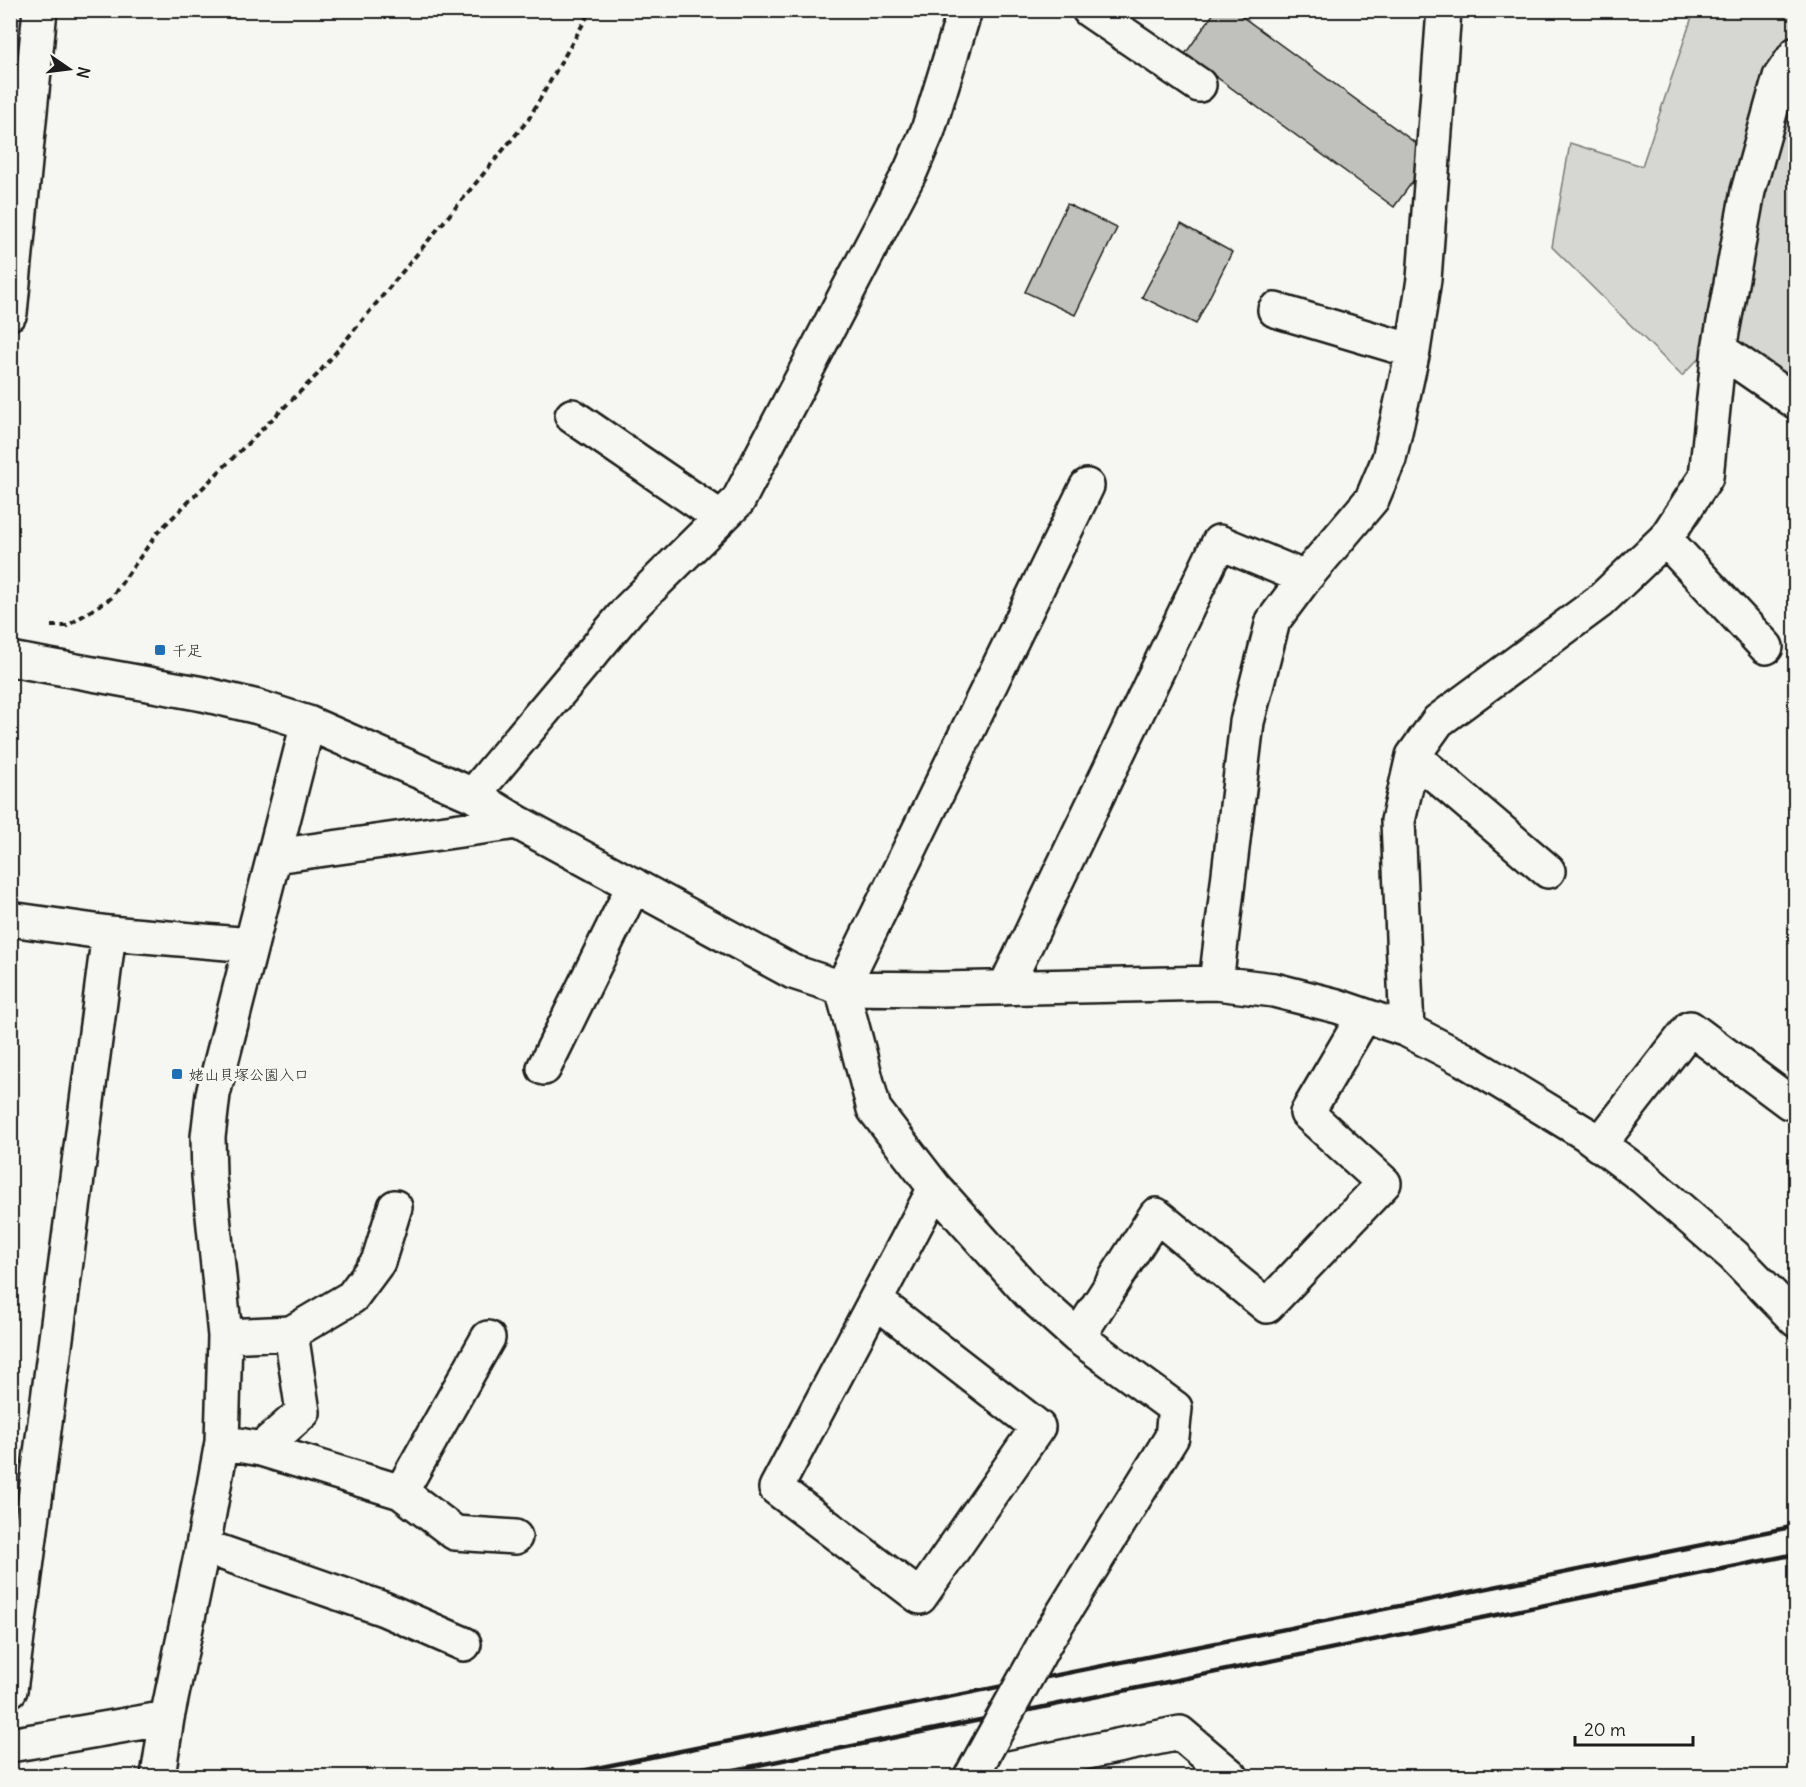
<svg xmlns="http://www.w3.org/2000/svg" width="1806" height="1787" viewBox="0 0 1806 1787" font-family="Delius,'Klee One',sans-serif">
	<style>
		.green { fill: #d6d6d2; stroke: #797977; stroke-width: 1.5 }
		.building { fill: #c0c0bd; stroke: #1c1c1c; stroke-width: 1.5 }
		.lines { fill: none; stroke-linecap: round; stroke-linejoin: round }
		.minor-casing { stroke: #1c1c1c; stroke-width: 38 }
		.path { stroke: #1c1c1c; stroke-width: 4; stroke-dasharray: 6 4.5; stroke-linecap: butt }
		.minor { stroke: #f6f6f2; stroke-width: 33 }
		.rail { stroke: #1c1c1c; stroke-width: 4.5 }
		.minor-bridge-casing { stroke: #1c1c1c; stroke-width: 38; stroke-linecap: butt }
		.minor-bridge { stroke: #f6f6f2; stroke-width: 33 }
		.poi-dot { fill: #1f6fb2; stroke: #f6f6f2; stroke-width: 2 }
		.labels { text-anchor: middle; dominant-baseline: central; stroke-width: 6; stroke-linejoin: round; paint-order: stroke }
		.poi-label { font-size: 15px; fill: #1c1c1c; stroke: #f6f6f2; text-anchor: start }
	</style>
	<rect width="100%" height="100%" fill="#f6f6f2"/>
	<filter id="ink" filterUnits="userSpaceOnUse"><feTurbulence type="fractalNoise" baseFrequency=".0167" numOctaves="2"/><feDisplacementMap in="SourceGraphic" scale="12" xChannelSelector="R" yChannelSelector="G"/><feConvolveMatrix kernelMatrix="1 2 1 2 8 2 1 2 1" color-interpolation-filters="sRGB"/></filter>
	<g filter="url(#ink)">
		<!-- green -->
		<path class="green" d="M1694,11H1795V386L1702,355L1682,376L1552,247L1570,143L1642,166Z"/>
		<!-- building -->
		<path class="building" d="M1216,10H1233L1432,155L1394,207L1185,54Z
			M1067,204L1117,228L1075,315L1025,292Z
			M1181,224L1232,252L1196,324L1142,297Z"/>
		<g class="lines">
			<defs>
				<path id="minor" d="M1089,10L1199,85
					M1275,310L1413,351
					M10,313L40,10
					M1719,349L1796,402
					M572,416L721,518
					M1665,539L1766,647
					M10,659L203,694L258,707L308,723L473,795L517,822L793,972L842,988L941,989L1216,983L1274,990L1337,1006L1407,1030L1463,1059L1586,1134L1643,1177L1734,1256L1796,1320
					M1413,756L1548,871
					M473,795L629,609L738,501L911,170L928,130L965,10
					M275,856L517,822
					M10,919L109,933L251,945
					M1216,983L1247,722L1273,621L1305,578L1372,499L1389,459L1413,351L1424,279L1444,10
					M1005,988L1219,542L1305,578
					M1407,1030L1398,821L1413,756L1438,721L1599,602L1665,539L1706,477L1719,349L1748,191L1780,77L1796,54
					M544,1068L634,885
					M1599,1145L1690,1028L1789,1102
					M876,1301L1038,1427L920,1597L776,1488L935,1188
					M225,1336L291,1333L352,1297L378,1262L395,1207
					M1078,1337L1156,1215L1267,1306L1384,1183L1307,1113L1364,1016
					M222,1442L261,1449L401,1492L488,1338
					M261,1449L303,1412L291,1333
					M401,1492L455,1533L515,1537
					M203,1546L384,1609L464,1644
					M1046,1641L1172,1437L1175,1408L1078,1337L1030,1294L935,1188L874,1109L842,988L1087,486
					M10,1690L109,933
					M10,1745L167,1718
					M158,1776L167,1718L203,1546L222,1442L225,1336L209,1176L208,1137L213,1094L308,723
					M971,1776L1180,1733L1231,1776"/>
			</defs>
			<!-- minor casing -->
			<use href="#minor" class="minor-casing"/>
			<!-- path -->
			<path class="path" d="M51,626H67L111,598L158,532L317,375L528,120L591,10"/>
			<!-- minor -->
			<use href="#minor" class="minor"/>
			<!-- rail -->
			<path class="rail" d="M557,1776L1796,1526
				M705,1776L1796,1554"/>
			<defs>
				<path id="minor-bridge" d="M972,1775L1046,1641"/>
			</defs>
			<!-- minor-bridge casing -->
			<use href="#minor-bridge" class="minor-bridge-casing"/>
			<!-- minor-bridge -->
			<use href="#minor-bridge" class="minor-bridge"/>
		</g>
	</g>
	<!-- markers -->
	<g class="poi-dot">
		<rect x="154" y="644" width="12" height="12" rx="3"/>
		<rect x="171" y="1068" width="12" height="12" rx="3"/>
	</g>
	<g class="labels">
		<!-- poi labels -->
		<g class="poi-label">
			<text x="172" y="650">千足</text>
			<text x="189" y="1074">姥山貝塚公園入口</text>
		</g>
	</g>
	<!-- margin -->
	<rect width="1806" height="1787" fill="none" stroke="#f6f6f2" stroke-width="36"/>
	<rect x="18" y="18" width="1770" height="1751" fill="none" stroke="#1c1c1c" stroke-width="2" filter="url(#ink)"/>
	<!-- north arrow -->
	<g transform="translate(69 69) rotate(104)" stroke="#f6f6f2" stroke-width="4.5" paint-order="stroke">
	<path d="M0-4.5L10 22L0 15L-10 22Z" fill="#1c1c1c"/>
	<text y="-9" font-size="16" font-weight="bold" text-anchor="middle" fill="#1c1c1c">N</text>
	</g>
	<!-- scale -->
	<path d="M1575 1736v9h118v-9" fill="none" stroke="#1c1c1c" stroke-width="3"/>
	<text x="1584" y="1736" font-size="18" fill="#1c1c1c" stroke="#f6f6f2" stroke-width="4.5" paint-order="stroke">20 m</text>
</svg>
